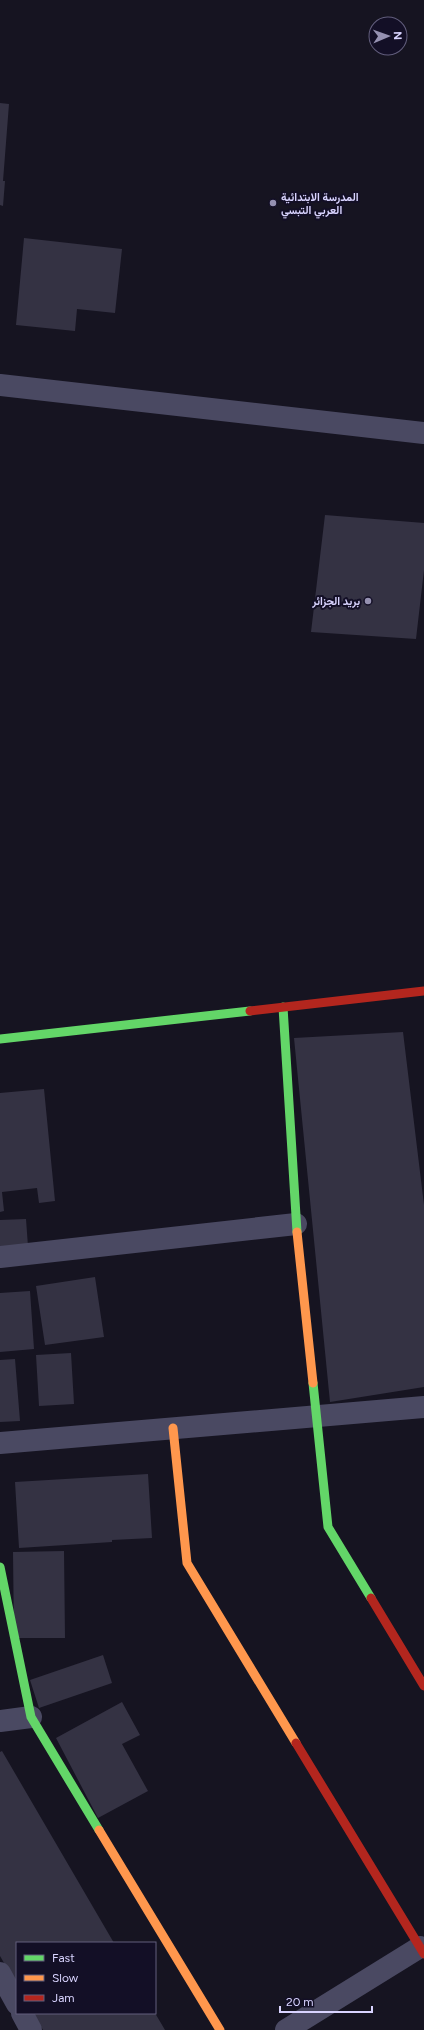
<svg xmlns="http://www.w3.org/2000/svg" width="424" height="2030" viewBox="0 0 424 2030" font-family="Figtree,Vazirmatn,sans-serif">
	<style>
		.building { fill: #343243 }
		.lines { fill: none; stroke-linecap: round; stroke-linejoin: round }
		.street { stroke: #4a4962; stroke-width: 22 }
		.fast { stroke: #63d668; stroke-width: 9 }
		.slow { stroke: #ff974d; stroke-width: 9 }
		.jam { stroke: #b3261e; stroke-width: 9 }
		.poi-dot { fill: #9591b1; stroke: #130f26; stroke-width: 1.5 }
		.labels { text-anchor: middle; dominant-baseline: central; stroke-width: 4; stroke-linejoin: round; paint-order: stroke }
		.poi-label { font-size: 11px; font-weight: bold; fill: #d9d4ff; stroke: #130f26; text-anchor: start }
	</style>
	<rect width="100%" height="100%" fill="#161421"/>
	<!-- building -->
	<path class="building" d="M0,103L9,104L3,181H5L3,206L0,205Z
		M24,238L122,249L115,313L77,309L75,331L16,325Z
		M325,515L424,523V570L416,639L311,632Z
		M403,1032L424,1205V1387L330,1402L294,1038Z
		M44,1089L55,1201L39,1203L37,1188L2,1192L4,1211L0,1212V1093Z
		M26,1219L29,1260L0,1262V1220Z
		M95,1277L104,1337L45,1345L36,1286Z
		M30,1291L34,1349L0,1352V1293Z
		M71,1353L74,1404L39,1406L36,1355Z
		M15,1359L20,1421L0,1422V1360Z
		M148,1474L152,1538L112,1540V1542L19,1548L15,1482Z
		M64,1551L65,1638H14L13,1552Z
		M103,1655L112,1683L39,1708L30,1680Z
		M122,1702L140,1735L122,1744L148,1791L98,1818L56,1738Z
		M2,1751L114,1943H17V1985L0,1956V1752Z
		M33,2013H155L165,2030H43Z"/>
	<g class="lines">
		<!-- street -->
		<path class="street" d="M0,385L424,433
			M0,1257L296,1224
			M0,1443L424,1407
			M0,1721L31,1717
			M0,1973L17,2004
			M22,2013L31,2030
			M286,2030L420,1947"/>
		<!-- fast -->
		<path class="fast" d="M283,1007L297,1232
			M0,1039L250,1011
			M313,1383L328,1527L371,1598
			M0,1567L31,1717L99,1830"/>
		<!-- slow -->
		<path class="slow" d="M297,1232L313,1383
			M173,1428L187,1563L296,1743
			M99,1830L220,2030"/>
		<!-- jam -->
		<path class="jam" d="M250,1011L424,991
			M371,1598L424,1686
			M296,1743L424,1954"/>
	</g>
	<!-- markers -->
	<g class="poi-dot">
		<circle cx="273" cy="203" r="4"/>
		<circle cx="368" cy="601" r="4"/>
	</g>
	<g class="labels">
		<!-- poi labels -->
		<g class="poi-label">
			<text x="281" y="197">المدرسة الابتدائية<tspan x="281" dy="13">العربي التبسي</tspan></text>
			<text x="360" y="601" text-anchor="end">بريد الجزائر</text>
		</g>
	</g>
	<!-- legend -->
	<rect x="16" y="1942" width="140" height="72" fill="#130f26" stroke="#625e7d"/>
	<rect x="24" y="1955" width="20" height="6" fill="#63d668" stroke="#625e7d"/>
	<text x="52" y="1962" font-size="12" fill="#d9d4ff">Fast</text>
	<rect x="24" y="1975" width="20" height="6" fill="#ff974d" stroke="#625e7d"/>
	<text x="52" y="1982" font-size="12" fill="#d9d4ff">Slow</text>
	<rect x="24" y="1995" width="20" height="6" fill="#b3261e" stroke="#625e7d"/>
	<text x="52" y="2002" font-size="12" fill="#d9d4ff">Jam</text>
	<!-- north arrow -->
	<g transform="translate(388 36) rotate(88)"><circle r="19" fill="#130f26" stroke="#625e7d"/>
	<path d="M0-3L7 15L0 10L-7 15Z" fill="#9591b1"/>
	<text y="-6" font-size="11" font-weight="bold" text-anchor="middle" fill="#d9d4ff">N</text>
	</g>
	<!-- scale -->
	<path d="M280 2006v6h92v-6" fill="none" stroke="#d9d4ff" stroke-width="2"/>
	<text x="286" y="2006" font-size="12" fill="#d9d4ff" stroke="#130f26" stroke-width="3" paint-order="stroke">20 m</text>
</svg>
